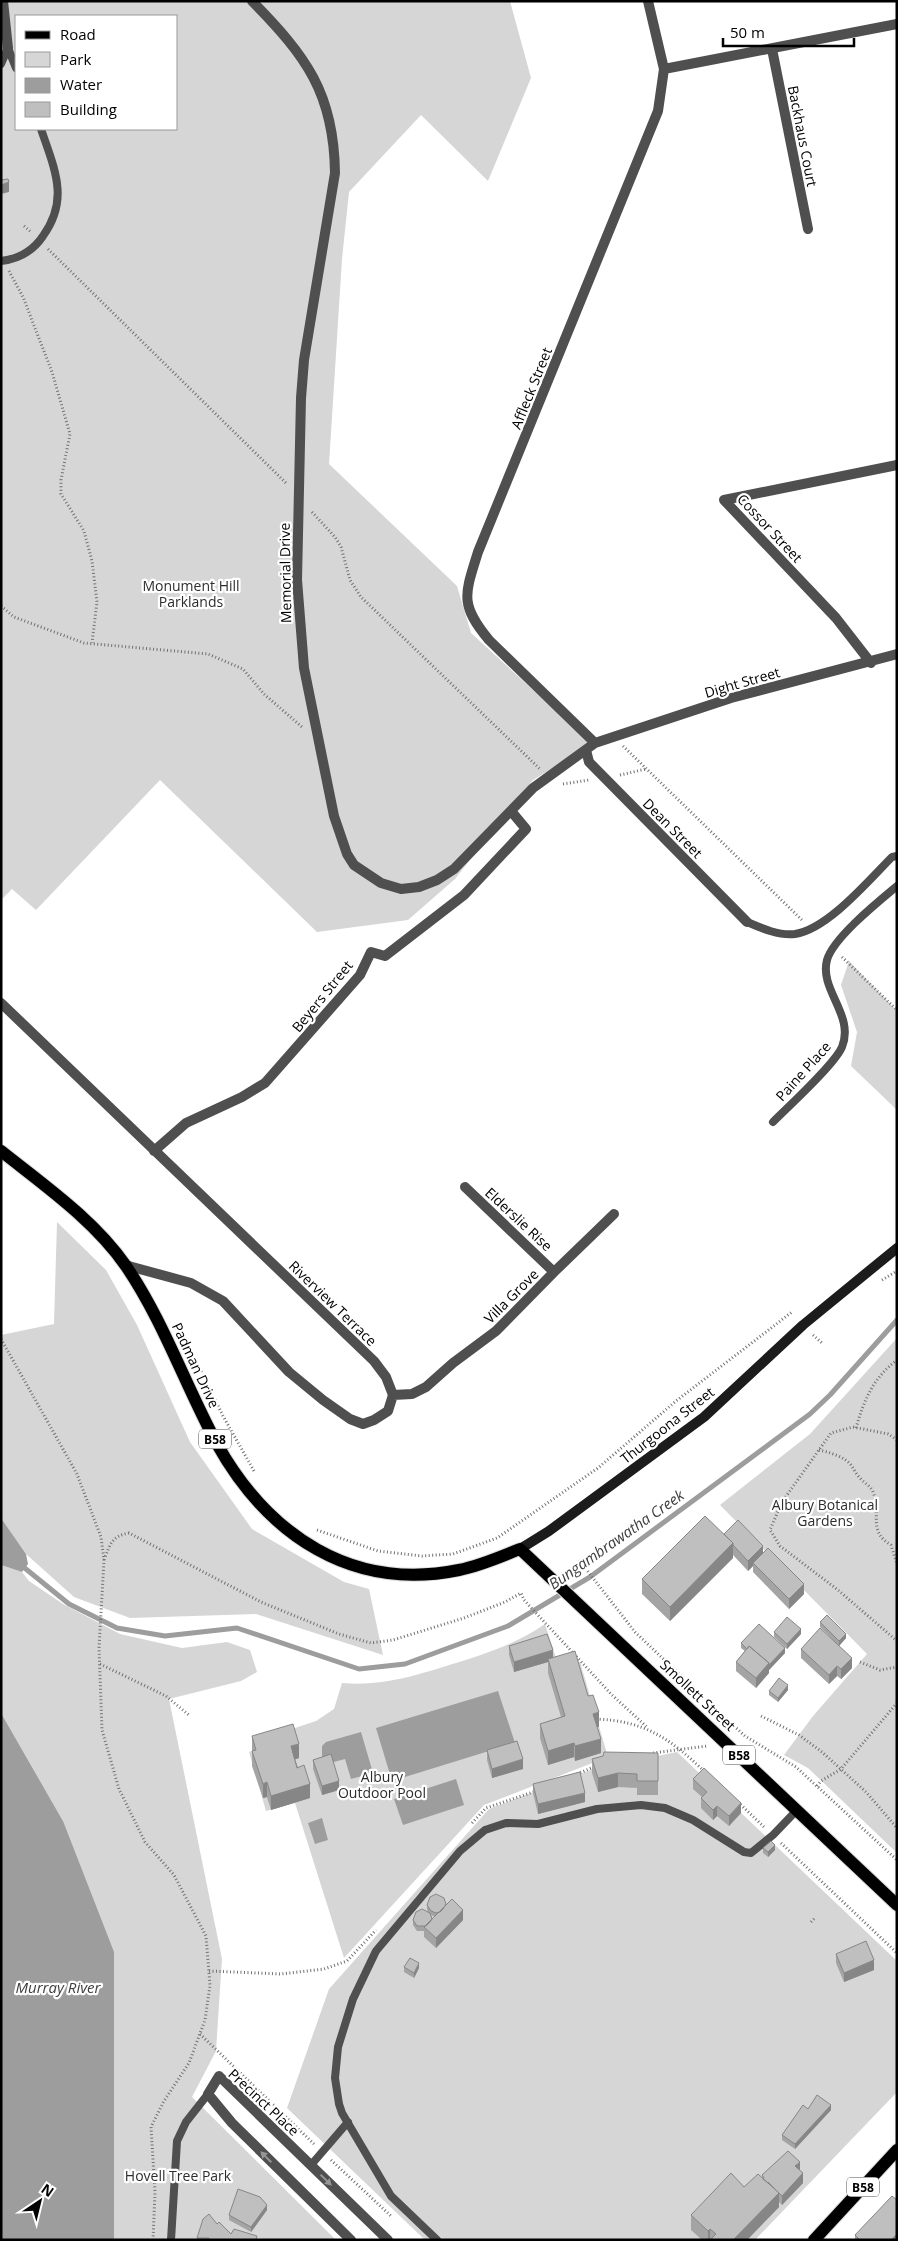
<svg xmlns="http://www.w3.org/2000/svg" width="898" height="2241" viewBox="0 0 898 2241" font-family="'Open Sans',sans-serif">
	<style>
		.green { fill: #d6d6d6; fill-rule: evenodd }
		.water { fill: #9d9d9d }
		.lines { fill: none; stroke-linecap: round; stroke-linejoin: round }
		.stream { stroke: #9d9d9d; stroke-width: 5 }
		.primary-casing { stroke: #dbdbdb; stroke-width: 14 }
		.path { stroke: #717171; stroke-width: 3; stroke-dasharray: 1 2.5; stroke-linecap: butt }
		.service { stroke: #4f4f4f; stroke-width: 8 }
		.minor { stroke: #4f4f4f; stroke-width: 10 }
		.secondary { stroke: #1c1c1c; stroke-width: 10 }
		.primary { stroke: #000; stroke-width: 12 }
		.wall { fill: #a4a4a4; fill-rule: evenodd }
		.shaded-wall { fill: #868686 }
		.building { fill: #bfbfbf; stroke: #868686 }
		.oneway { fill: #959595 }
		.labels { text-anchor: middle; dominant-baseline: central; stroke-width: 4.5; stroke-linejoin: round; paint-order: stroke }
		.shield { fill: #fff; stroke: #4c4c4c; stroke-width: 1 }
		.shield-label { font-size: 12px; font-weight: bold; fill: #000 }
		.street-label { font-size: 14px; fill: #000; stroke: #fff }
		.park-label { font-size: 14px; fill: #2d2d2d; stroke: #fff }
		.water-label { font-size: 15px; font-style: italic; fill: #3e3e3e; stroke: #fff }
	</style>
	<rect width="100%" height="100%" fill="#fff"/>
	<!-- green -->
	<path class="green" d="M1,1H510L531,78L488,181L421,115L349,192L342,259L329,464L457,586L471,633L592,744L533,780L455,879L408,920L317,932L160,780L36,910L12,889L1,900ZM16,16H176V129H16Z
		M849,961L897,1011V1110L851,1066L857,1032L841,985Z
		M57,1222L106,1270L137,1325L190,1442L252,1529L344,1582L369,1589L383,1655L256,1614L130,1618L74,1597L26,1554L1,1518V1335L54,1324Z
		M897,1338V1853L808,1768L784,1755L813,1716L867,1654L720,1505L810,1434Z
		M1,1565L22,1572L29,1581L63,1604L120,1634L182,1648L227,1642L250,1650L257,1672L241,1681L169,1699L222,1959L216,2051L192,2097L336,2240H113V2140L63,1821L1,1713Z
		M545,1624L559,1667L580,1662L608,1757L484,1805L344,1958L295,1803L266,1811L249,1752L280,1742L277,1734L316,1721L334,1709L342,1683C380,1686 407,1678 443,1667C479,1656 513,1646 545,1624Z
		M677,1752L897,1961V2092L755,2240H425L287,2108L329,1989L489,1809L593,1769Z"/>
	<!-- water -->
	<path class="water" d="M1,1518L26,1554L28,1564L22,1572L1,1565Z
		M498,1691L515,1743L392,1781L376,1728Z
		M1,1713L63,1821L114,1952V2240H1Z
		M361,1732L373,1773L351,1779L345,1759L330,1763L322,1758V1746L326,1742Z
		M456,1779L464,1805L403,1825L394,1799Z
		M322,1818L328,1840L315,1844L308,1823Z"/>
	<g class="lines">
		<!-- stream -->
		<path class="stream" d="M21,1565L69,1604L117,1628L165,1636L237,1628L359,1669L405,1664L508,1626L590,1577L810,1414L830,1395L897,1320"/>
		<defs>
			<path id="primary" d="M1,1151C45,1186 94,1220 126,1266C164,1322 185,1385 217,1444C268,1535 352,1592 459,1570C480,1566 500,1557 520,1549L897,1905
				M814,2240L897,2150"/>
		</defs>
		<!-- primary casing -->
		<use href="#primary" class="primary-casing"/>
		<!-- path -->
		<path class="path" d="M24,226L31,232
			M48,249L286,483
			M9,271L23,297L52,372L70,434L61,480V494L84,531L92,561L97,602L92,643
			M312,512L335,537L341,547L350,580L361,597L540,769
			M1,606L14,617L84,643L208,654L243,669L264,694L302,727
			M623,746L803,921
			M620,775L646,769
			M563,784L589,780
			M842,957L897,1010
			M882,1280L897,1271
			M178,1324L223,1416L254,1471
			M813,1335L822,1343
			M1,1339L77,1474L101,1537L104,1560L99,1648L102,1730L119,1789L145,1842L174,1875L206,1936L210,1985L205,2020L189,2063L164,2101L151,2127L155,2192L153,2240
			M856,1428C864,1400 873,1378 897,1360
			M897,1440L888,1434L853,1427L831,1433L782,1502L770,1530L780,1546L838,1590L897,1641
			M819,1450C829,1452 845,1457 851,1465C854,1469 856,1474 860,1478C864,1483 871,1486 873,1492C882,1514 867,1531 891,1545L897,1564
			M317,1530L378,1551L422,1556L453,1554L497,1538L598,1468L676,1401L792,1312
			M104,1560C110,1544 112,1536 129,1533L261,1602L339,1634L371,1643L393,1640L464,1618L505,1602L521,1593L524,1600L612,1695L648,1728
			M579,1560L635,1632L717,1710L745,1736L796,1767L897,1860
			M860,1662L880,1670L897,1667
			M100,1664L166,1696L190,1716
			M761,1716L799,1735L822,1752L866,1792L897,1828
			M596,1719C645,1721 669,1738 704,1771
			M653,1753L707,1746
			M577,1774L596,1766
			M817,1786L821,1781L841,1769L897,1703
			M738,1802L764,1827
			M472,1823L486,1808L536,1791
			M781,1843L897,1953
			M811,1922L815,1918
			M209,1971L281,1974L324,1969L347,1961L376,1930
			M200,2034L314,2144
			M331,2160L391,2216"/>
		<!-- service -->
		<path class="service" d="M8,48L16,68
			M1,64L8,48
			M1,261C19,259 33,251 43,236C70,199 54,168 41,129
			M747,922C761,928 779,936 795,934C828,929 869,880 892,857L897,856
			M773,1122C789,1106 835,1064 842,1047C855,1015 819,990 827,960C833,938 879,901 897,886
			M311,2165L348,2122
			M171,2240L177,2141L186,2122L208,2094
			M437,2240L391,2196L342,2113L339,2104L335,2078L338,2047L353,1999L376,1951L460,1851L485,1830L506,1823L538,1824L597,1809L641,1805L665,1808L693,1820L744,1852L751,1853L773,1835L797,1810"/>
		<!-- minor -->
		<path class="minor" d="M3,1L8,48
			M252,1C306,56 334,93 335,173L304,360L301,398L297,580L304,668L334,816L347,854L354,865L381,883L401,889L419,887L437,880L454,869L533,788L595,743L731,698L897,654
			M772,49L808,229
			M664,69L897,24
			M871,663L836,618L724,500L897,465
			M595,743L489,640C459,604 465,594 478,552L658,111L664,69L648,1
			M586,750L589,762L747,922
			M1,1003L374,1361L386,1377L393,1395L388,1411L374,1420L363,1424L350,1419L323,1400L289,1372L223,1301L191,1283L125,1265
			M154,1151L186,1123L242,1097L265,1083L360,975L371,952L385,956L464,895L526,829L511,811
			M465,1187L554,1272
			M393,1395L412,1394L426,1387L453,1363L496,1331L554,1272L614,1214
			M351,2240L232,2123L208,2094L219,2076L388,2240"/>
		<!-- secondary -->
		<path class="secondary" d="M520,1549L549,1531L704,1417L803,1325L897,1248"/>
		<!-- primary -->
		<use href="#primary" class="primary"/>
	</g>
	<!-- wall -->
	<path class="wall" d="M724,1534L763,1552L804,1594L789,1609L753,1572V1566L748,1571L733,1555V1558L670,1621L642,1594V1579Z
		M820,1622L846,1638L839,1646L820,1627Z
		M774,1632L801,1634L787,1649L774,1637Z
		M741,1643L785,1653L769,1670V1673L756,1688L736,1671V1662L745,1651L741,1648Z
		M509,1646L553,1658L588,1696L599,1727H597L601,1753L575,1761L574,1757L548,1765L540,1738V1724L561,1717L548,1673V1662L514,1672L509,1655Z
		M801,1649L852,1668L841,1679L837,1676L829,1684L801,1658Z
		M788,1690L778,1702L769,1695V1691Z
		M252,1736L299,1758L295,1759L310,1798L271,1810L267,1797L263,1798L252,1766Z
		M487,1750L523,1769L492,1778L487,1760Z
		M658,1753V1795H637V1788L618,1787L598,1792L592,1773V1759L603,1756Z
		M313,1760L339,1790L322,1795L313,1769Z
		M693,1779L741,1813L729,1826L717,1816L713,1820L701,1808V1798L702,1797L693,1789Z
		M533,1784L585,1802L538,1814L533,1793Z
		M763,1848L775,1850L768,1857L763,1853Z
		M427,1905L446,1906L463,1920L436,1948L424,1937V1931H417L413,1925V1920L429,1913L427,1910ZM431,1915L435,1917L432,1920Z
		M836,1954L874,1970L844,1982L836,1963Z
		M404,1967L419,1968L414,1978L404,1972Z
		M808,2109L831,2110L795,2149L782,2140V2135Z
		M800,2170L803,2183L782,2205L779,2202V2207L747,2240H702L691,2230V2215L762,2178V2175Z
		M267,2210L251,2232L229,2220V2215Z
		M217,2224L231,2234L257,2240H197V2238Z
		M855,2235L897,2240H855Z"/>
	<!-- shaded-wall -->
	<path class="shaded-wall" d="M9,182V192L1,194V185Z
		M733,1543V1558L670,1621V1607Z
		M763,1546V1555L753,1563V1566L748,1571V1561Z
		M804,1584V1594L789,1609V1599Z
		M801,1629V1634L787,1649V1644Z
		M846,1634V1638L839,1646V1641Z
		M785,1648V1653L769,1670V1673L756,1688V1678L769,1663Z
		M553,1650V1660L548,1659V1662L514,1672V1662Z
		M852,1658V1668L841,1679V1669Z
		M837,1666V1676L829,1684V1675Z
		M788,1685V1690L778,1702V1698Z
		M599,1712V1727L593,1728V1714Z
		M601,1739V1753L575,1761V1746Z
		M574,1743V1757L548,1765V1751Z
		M299,1744V1758L291,1761V1746Z
		M523,1759V1769L492,1778V1769Z
		M618,1773V1787L598,1792V1778Z
		M339,1781V1790L322,1795V1786Z
		M267,1782V1797L263,1798V1784Z
		M310,1784V1798L271,1810V1796Z
		M585,1793V1802L538,1814V1804Z
		M741,1803V1813L729,1826V1816Z
		M717,1806V1816L713,1820V1810Z
		M775,1845V1850L768,1857V1852Z
		M463,1910V1920L436,1948V1938Z
		M874,1960V1970L844,1982V1973Z
		M419,1963V1968L414,1978V1973Z
		M831,2105V2110L795,2149V2144Z
		M800,2162V2172L795,2166Z
		M803,2173V2183L782,2205V2196Z
		M779,2193V2207L747,2240H734V2239Z
		M267,2205V2210L251,2232V2227Z
		M710,2229V2240H708V2231Z
		M897,2234V2240H891Z"/>
	<!-- building -->
	<path class="building" d="M8,179L9,182L1,185V180Z
		M705,1516L733,1543L670,1607L642,1579Z
		M738,1520L763,1546L748,1561L733,1545V1543L724,1534Z
		M768,1548L804,1584L789,1599L753,1563Z
		M827,1615L846,1634L839,1641L820,1622Z
		M787,1617L801,1629L787,1644L774,1632Z
		M759,1624L785,1648L769,1665V1663L749,1646L747,1649L741,1643Z
		M820,1628L852,1658L841,1669L837,1666L829,1675L801,1649Z
		M547,1634L553,1650L514,1662L509,1646Z
		M749,1646L769,1663L756,1678L736,1662Z
		M575,1651L588,1696L593,1695L599,1712L593,1714L601,1739L575,1746L574,1743L548,1751L540,1724L565,1716L548,1659Z
		M779,1678L788,1685L778,1698L769,1691Z
		M293,1724L299,1744L291,1746L297,1768L304,1765L310,1784L271,1796L267,1782L263,1784L252,1751L256,1750L252,1736Z
		M517,1741L523,1759L492,1769L487,1750Z
		M604,1752L658,1753V1781H637V1774L618,1773L598,1778L592,1759L603,1756Z
		M331,1754L339,1781L322,1786L313,1760Z
		M704,1768L741,1803L729,1816L717,1806L713,1810L701,1798L707,1792L693,1779Z
		M580,1772L585,1793L538,1804L533,1784Z
		M771,1841L775,1845L768,1852L763,1848Z
		M436,1894L444,1898L446,1904L443,1909L440,1912L436,1913L431,1911L427,1905L430,1897Z
		M452,1899L463,1910L436,1938L424,1927Z
		M422,1909L430,1913L432,1919L430,1922L426,1926H417L413,1920L416,1912Z
		M866,1941L874,1960L844,1973L836,1954Z
		M410,1958L419,1963L414,1973L404,1967Z
		M817,2095L831,2105L795,2144L782,2135L803,2105L808,2109Z
		M788,2151L800,2162L795,2166L803,2173L782,2196L768,2182V2183L763,2179L764,2178L762,2175Z
		M731,2173L744,2187L758,2174L779,2193L734,2239L735,2240H710L716,2234L710,2229L708,2231L691,2215Z
		M238,2189L260,2197L267,2205L251,2227L229,2215Z
		M892,2196L897,2200V2234L891,2240H860L855,2235Z
		M209,2214L217,2224L219,2222L231,2234L234,2229L257,2236L256,2240H209V2238H197L203,2219Z"/>
	<!-- one-way arrows -->
	<defs><path id="oneway-solid" d="M-6-.8H1V-3.2L6.5 0L1 3.2V.8H-6Z" transform="scale(1.25)"/></defs>
	<g class="oneway">
		<use href="#oneway-solid" transform="translate(266 2157) rotate(-135)"/>
		<use href="#oneway-solid" transform="translate(326 2180) rotate(44)"/>
	</g>
	<g class="labels">
		<!-- shield labels -->
		<g class="shield">
			<rect x="199" y="1429.5" width="32" height="19" rx="4"/>
			<rect x="723" y="1745.5" width="32" height="19" rx="4"/>
			<rect x="847" y="2177.5" width="32" height="19" rx="4"/>
		</g>
		<g class="shield-label">
			<text x="215" y="1439">B58</text>
			<text x="739" y="1755">B58</text>
			<text x="863" y="2187">B58</text>
		</g>
		<!-- street labels -->
		<g class="street-label">
			<text transform="translate(803 136) rotate(79)">Backhaus Court</text>
			<text transform="translate(531 388) rotate(-68)">Affleck Street</text>
			<text transform="translate(770 528) rotate(47)">Cossor Street</text>
			<text transform="translate(285 573) rotate(-91)">Memorial Drive</text>
			<text transform="translate(742 682) rotate(-16)">Dight Street</text>
			<text transform="translate(673 828) rotate(45)">Dean Street</text>
			<text transform="translate(322 996) rotate(-51)">Beyers Street</text>
			<text transform="translate(803 1071) rotate(-48)">Paine Place</text>
			<text transform="translate(519 1219) rotate(43)">Elderslie Rise</text>
			<text transform="translate(511 1296) rotate(-45)">Villa Grove</text>
			<text transform="translate(333 1303) rotate(44)">Riverview Terrace</text>
			<text transform="translate(196 1365) rotate(65)">Padman Drive</text>
			<text transform="translate(667 1425) rotate(-38)">Thurgoona Street</text>
			<text transform="translate(698 1695) rotate(43)">Smollett Street</text>
			<text transform="translate(264 2102) rotate(43)">Precinct Place</text>
		</g>
		<!-- park labels -->
		<g class="park-label">
			<text x="191" y="585">Monument Hill<tspan x="191" dy="16">Parklands</tspan></text>
			<text x="825" y="1504">Albury Botanical<tspan x="825" dy="16">Gardens</tspan></text>
			<text x="382" y="1776">Albury<tspan x="382" dy="16">Outdoor Pool</tspan></text>
			<text x="178" y="2175">Hovell Tree Park</text>
		</g>
		<!-- water labels -->
		<g class="water-label">
			<text transform="translate(616 1539) rotate(-35)">Bungambrawatha Creek</text>
			<text x="58" y="1987">Murray River</text>
		</g>
	</g>
	<!-- border -->
	<rect width="898" height="2241" fill="none" stroke="#000000" stroke-width="5"/>
	<!-- legend -->
	<rect x="15" y="15" width="162" height="115" fill="#ffffff" stroke="#999999"/>
	<rect x="25" y="31" width="25" height="8" fill="#000000" stroke="#999999"/>
	<text x="60" y="40" font-size="15" fill="#000000">Road</text>
	<rect x="25" y="52" width="25" height="15" fill="#d6d6d6" stroke="#999999"/>
	<text x="60" y="65" font-size="15" fill="#000000">Park</text>
	<rect x="25" y="78" width="25" height="15" fill="#9d9d9d" stroke="#999999"/>
	<text x="60" y="90" font-size="15" fill="#000000">Water</text>
	<rect x="25" y="102" width="25" height="15" fill="#bfbfbf" stroke="#999999"/>
	<text x="60" y="115" font-size="15" fill="#000000">Building</text>
	<!-- north arrow -->
	<g transform="translate(40 2201) rotate(35)" stroke="#ffffff" stroke-width="4" paint-order="stroke">
	<path d="M0-4L9 19L0 12L-9 19Z" fill="#000000"/>
	<text y="-8" font-size="14" font-weight="bold" text-anchor="middle" fill="#000000">N</text>
	</g>
	<!-- scale -->
	<path d="M723 38v8h131v-8" fill="none" stroke="#000000" stroke-width="2.5"/>
	<text x="730" y="38" font-size="15" fill="#000000" stroke="#ffffff" stroke-width="4" paint-order="stroke">50 m</text>
</svg>
